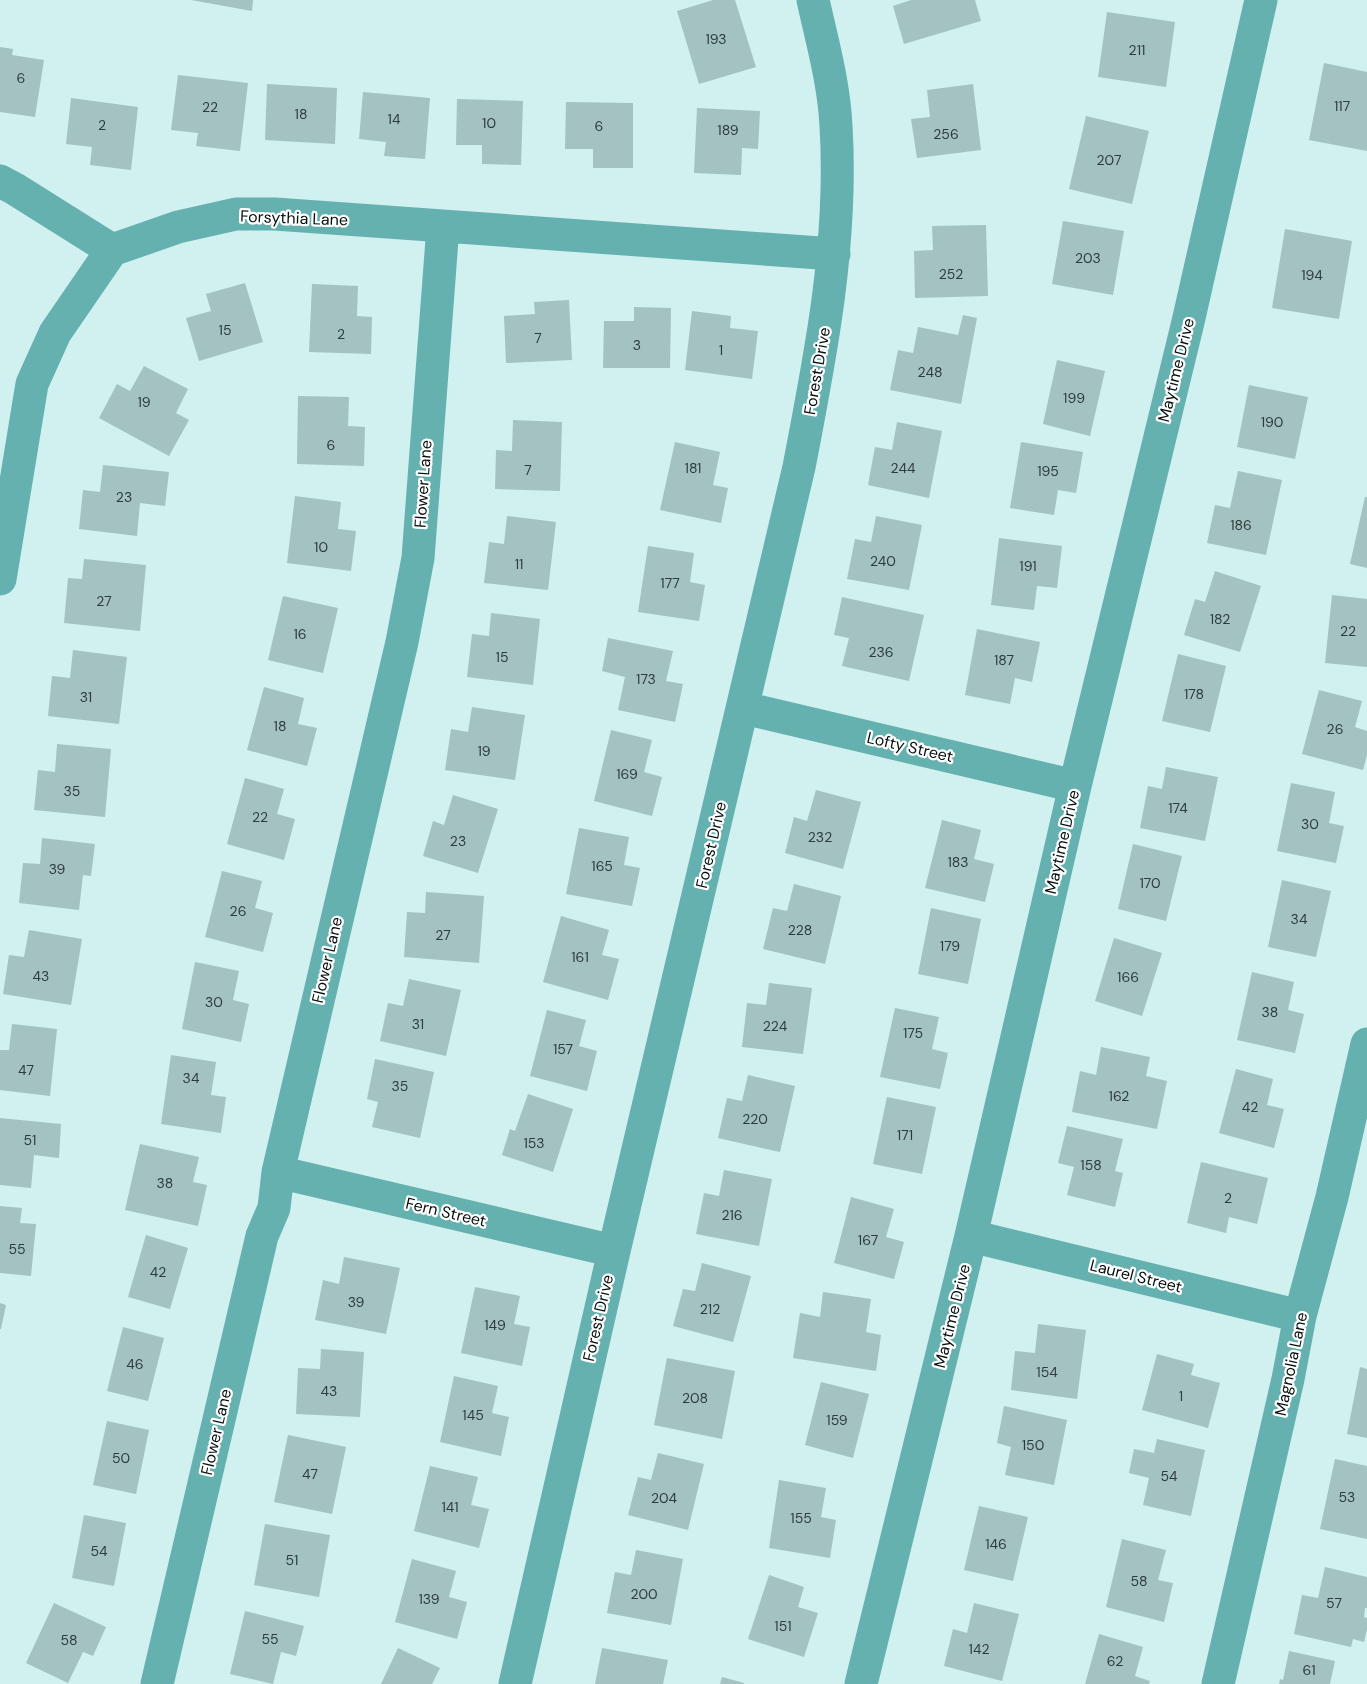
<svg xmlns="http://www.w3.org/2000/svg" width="1367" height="1684" viewBox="0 0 1367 1684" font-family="'DM Sans',sans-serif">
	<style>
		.building { fill: #a3c2c1 }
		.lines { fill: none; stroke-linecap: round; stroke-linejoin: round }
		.minor { stroke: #65b1af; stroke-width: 33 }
		.labels { text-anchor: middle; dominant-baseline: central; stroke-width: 4.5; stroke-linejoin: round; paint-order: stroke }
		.number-label { font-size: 14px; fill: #2c3c3b }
		.street-label { font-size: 16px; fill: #040f0e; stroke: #fff }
	</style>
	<rect width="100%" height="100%" fill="#d0f1ef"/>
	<!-- building -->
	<path class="building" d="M191,0H253L252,11Z
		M713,0H735L756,67L699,84L677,11Z
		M911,0H975L981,21L904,44L893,6Z
		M1107,12L1175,22L1166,87L1098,77Z
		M0,47L13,49L12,55L44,60L35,117L0,112Z
		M1324,63L1367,72V151L1309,140Z
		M178,75L248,83L240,151L196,146L198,133L171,130Z
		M267,84L337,88L335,144L265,140Z
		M973,84L981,150L917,158L911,119L930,117L927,90Z
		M363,92L430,98L425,159L384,156L386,142L359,139Z
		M71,98L138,107L131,170L90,165L92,147L66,144Z
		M457,99L523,101L521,165L482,164V145H456Z
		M566,102L633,103V168H593V149H565Z
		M697,108L760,111L758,149L742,148L741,175L694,173Z
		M1086,116L1149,131L1132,204L1069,189Z
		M1063,221L1124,231L1113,295L1052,284Z
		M986,225L988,296L915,298L914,251L933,250L932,226Z
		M1285,229L1352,241L1339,319L1272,308Z
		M245,283L263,342L199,361L186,318L211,311L206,294Z
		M312,284L358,286L357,316L372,317L371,354L309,352Z
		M569,300L572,360L506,363L504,316L535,314L534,302Z
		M634,307L671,308L670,368H603L604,321H634Z
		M692,311L731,316L730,328L758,331L752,379L685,370Z
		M963,315L977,318L961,404L890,390L898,350L913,353L918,327L958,335Z
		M1057,360L1105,371L1090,436L1043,424Z
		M144,366L188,389L176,413L189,420L169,456L99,418L117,384L130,391Z
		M1249,385L1308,397L1295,459L1237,447Z
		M298,396L349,397L348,426L365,427L364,466L297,464Z
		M513,420L562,422L560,491L495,489L496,450L512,451Z
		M897,422L942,431L929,498L868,485L875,447L892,450Z
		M675,442L720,452L713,485L728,488L721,523L660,510Z
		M1021,442L1083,452L1076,493L1058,490L1054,515L1010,508Z
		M103,465L169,472L165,506L140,503L137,536L79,529L83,490L100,492Z
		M1238,471L1282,480L1266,555L1207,543L1215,505L1230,508Z
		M295,496L341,502L338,529L356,531L351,571L287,563Z
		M1365,497H1367V568L1350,564Z
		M507,516L556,522L548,590L484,583L489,542L504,544Z
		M876,516L922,525L909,590L847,579L855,539L871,542Z
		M999,538L1062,546L1057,588L1037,586L1034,610L991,605Z
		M648,546L694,553L690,582L705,585L699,621L638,612Z
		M84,559L146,565L140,631L64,623L68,578L82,579Z
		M1215,571L1261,586L1240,652L1184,635L1195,599L1205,602Z
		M1332,595L1367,599V667L1325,663Z
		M283,596L338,608L323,673L268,660Z
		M842,597L924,615L909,681L842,666L849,638L834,635Z
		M491,613L540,619L533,685L467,677L472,634L489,636Z
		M977,629L1040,642L1032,682L1015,678L1010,704L965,695Z
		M608,638L673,651L666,681L683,684L675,722L618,710L625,677L602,671Z
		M73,650L127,657L119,724L48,716L52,676L70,678Z
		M1178,654L1226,666L1210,732L1162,721Z
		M264,687L304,698L298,724L317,728L307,766L247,750Z
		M1319,690L1362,701L1355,727L1367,731V755L1363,770L1302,754Z
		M472,707L525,715L515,780L445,770L451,729L468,732Z
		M611,730L652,740L644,772L662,777L652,816L594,801Z
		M57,744L111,749L105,817L34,810L38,770L55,772Z
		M1166,767L1218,777L1205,841L1140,828L1148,786L1162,789Z
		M245,778L284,789L277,814L295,819L284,860L227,844Z
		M1291,783L1335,792L1329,823L1344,826L1336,863L1277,851Z
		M816,790L861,802L843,869L785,853L794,817L807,821Z
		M453,795L498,809L478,873L423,856L433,821L444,825Z
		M942,820L981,830L974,859L994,864L985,902L925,888Z
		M579,828L629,837L624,865L640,868L632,906L566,894Z
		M42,838L95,844L91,876L83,875L79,910L19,903L23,863L40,864Z
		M1133,844L1182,856L1166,921L1118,909Z
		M222,871L262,881L255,908L273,913L263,952L205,937Z
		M1282,880L1331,891L1316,957L1268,947Z
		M794,884L841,896L825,964L763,949L773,908L787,911Z
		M426,892L484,896L479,963L404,957L407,912L425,913Z
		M931,908L981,919L968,984L918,974Z
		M561,916L609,930L602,955L619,959L608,1000L543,982Z
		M29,930L82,939L71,1005L3,994L9,955L24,957Z
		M1114,938L1162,953L1142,1016L1095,1001Z
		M195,962L239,971L233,1000L249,1004L241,1042L182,1029Z
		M1252,972L1294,982L1288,1010L1304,1014L1295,1053L1237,1040Z
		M409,979L461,990L446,1056L380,1041L388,1003L403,1006Z
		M769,983L812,988L803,1054L742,1047L747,1003L766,1005Z
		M895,1008L939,1017L932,1049L948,1053L940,1089L880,1077Z
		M547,1010L586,1020L579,1046L597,1051L587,1091L530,1076Z
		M12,1024L57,1029L50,1096L0,1090V1050H9Z
		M1101,1047L1150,1057L1146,1076L1167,1081L1157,1129L1072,1112L1080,1071L1096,1075Z
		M171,1055L216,1062L211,1095L226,1097L221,1133L161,1124Z
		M375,1059L434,1072L420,1138L372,1127L378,1102L367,1099Z
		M1236,1069L1273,1079L1267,1105L1284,1109L1274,1148L1219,1133Z
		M748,1075L795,1086L780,1152L718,1138L727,1098L742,1101Z
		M528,1094L573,1109L553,1172L502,1155L510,1129L515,1131Z
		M887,1097L936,1107L922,1174L873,1164Z
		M0,1118L61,1124L59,1158L34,1155L31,1188L0,1185Z
		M1067,1126L1123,1139L1115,1171L1123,1173L1115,1207L1067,1195L1074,1167L1058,1163Z
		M140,1144L199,1157L193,1182L207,1185L198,1226L125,1210Z
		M1201,1162L1268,1178L1257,1224L1229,1217L1226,1233L1187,1223Z
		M724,1170L772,1179L759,1246L696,1234L704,1193L719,1196Z
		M851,1197L894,1209L886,1237L904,1242L894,1279L834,1263Z
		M0,1206L22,1208L20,1223L36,1224L31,1276L0,1273Z
		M146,1235L188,1248L170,1309L128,1297Z
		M344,1257L400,1268L386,1334L315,1320L323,1280L339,1284Z
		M702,1263L751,1276L733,1342L673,1326L683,1289L695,1291Z
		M475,1287L520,1296L514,1324L530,1327L522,1366L461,1353Z
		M823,1292L871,1299L866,1332L881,1335L876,1371L793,1358L800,1313L820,1317Z
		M0,1303L6,1305L1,1329H0Z
		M1038,1324L1086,1330L1077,1399L1011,1390L1015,1351L1035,1353Z
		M123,1327L164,1338L148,1401L107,1391Z
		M321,1349L364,1352L360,1417L296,1414L298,1368L320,1369Z
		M1157,1354L1194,1364L1191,1375L1220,1383L1208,1428L1142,1410Z
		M667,1358L735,1371L722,1439L654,1425Z
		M1360,1367L1367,1369V1438L1347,1434Z
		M454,1376L498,1386L492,1413L509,1417L501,1456L440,1442Z
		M821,1382L869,1394L853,1458L805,1445Z
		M1004,1406L1067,1420L1054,1485L1005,1475L1011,1447L997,1443Z
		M107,1421L149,1430L136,1494L93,1485Z
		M288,1435L346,1447L332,1514L274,1502Z
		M1157,1439L1205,1450L1191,1516L1143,1505L1149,1478L1129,1473L1134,1449L1154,1453Z
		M658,1453L704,1464L688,1530L628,1515L638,1477L651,1480Z
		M1335,1459L1367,1466V1539L1320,1529Z
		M430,1466L478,1477L471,1505L489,1509L479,1548L414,1531Z
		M779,1480L826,1488L821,1517L836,1520L830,1558L769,1548Z
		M979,1506L1028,1517L1013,1581L964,1570Z
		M84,1515L126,1523L114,1586L72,1578Z
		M265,1524L330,1535L319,1597L254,1585Z
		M1122,1539L1166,1550L1158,1580L1173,1583L1164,1622L1106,1607Z
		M636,1550L683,1559L671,1625L607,1613L615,1572L631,1575Z
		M412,1559L456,1571L449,1597L467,1602L457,1639L395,1622Z
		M1325,1567L1367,1577V1608H1365L1364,1617L1367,1618V1629L1364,1642L1353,1639L1351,1647L1294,1634L1302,1595L1318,1598Z
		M769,1575L804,1587L798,1607L818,1613L804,1657L748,1639Z
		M54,1603L106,1627L93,1656L83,1652L68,1683L26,1663Z
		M974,1603L1019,1614L1002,1681L944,1666L953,1629L967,1633Z
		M245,1611L304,1626L296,1656L281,1652L273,1684L230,1674Z
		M1099,1634L1143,1647L1135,1676L1150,1681L1149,1684H1085Z
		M398,1648L440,1668L432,1684H381Z
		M602,1648L668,1660L663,1684H595Z
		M1289,1651L1335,1661L1330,1684H1279L1280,1679L1283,1680Z
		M722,1677L744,1683V1684H720Z"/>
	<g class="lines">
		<!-- minor -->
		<path class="minor" d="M0,181L15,189L112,250
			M0,579L32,384L55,333L112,250L178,227L236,214H275L834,254
			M744,708L1075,786
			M278,1172L614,1251
			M971,1236L1300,1316
			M157,1684L262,1236L274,1208L278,1172L402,642L418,558L443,226
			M515,1684L614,1251L799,467C821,354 843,241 836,126C834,83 822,41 813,0
			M861,1684L971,1236L1075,786L1188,322L1261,0
			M1218,1684L1288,1379L1300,1316L1332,1197L1367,1044"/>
	</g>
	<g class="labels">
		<!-- number labels -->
		<g class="number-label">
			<text x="716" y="39">193</text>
			<text x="1137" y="50">211</text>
			<text x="21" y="78">6</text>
			<text x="1342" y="106">117</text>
			<text x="210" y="107">22</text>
			<text x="301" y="114">18</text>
			<text x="394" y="119">14</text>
			<text x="489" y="123">10</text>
			<text x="102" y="125">2</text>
			<text x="599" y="126">6</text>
			<text x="728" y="130">189</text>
			<text x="946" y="134">256</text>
			<text x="1109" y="160">207</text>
			<text x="1088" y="258">203</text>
			<text x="951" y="274">252</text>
			<text x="1312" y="275">194</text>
			<text x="225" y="330">15</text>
			<text x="341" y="334">2</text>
			<text x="538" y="338">7</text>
			<text x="637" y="345">3</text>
			<text x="721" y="350">1</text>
			<text x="930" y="372">248</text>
			<text x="1074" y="398">199</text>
			<text x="144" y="402">19</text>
			<text x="1272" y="422">190</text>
			<text x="331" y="445">6</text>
			<text x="693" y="468">181</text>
			<text x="903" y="468">244</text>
			<text x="528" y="470">7</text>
			<text x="1048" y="471">195</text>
			<text x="124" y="497">23</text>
			<text x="1241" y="525">186</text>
			<text x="321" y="547">10</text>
			<text x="883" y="561">240</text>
			<text x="519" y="564">11</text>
			<text x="1028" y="566">191</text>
			<text x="670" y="583">177</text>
			<text x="104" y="601">27</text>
			<text x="1220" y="619">182</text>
			<text x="1348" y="631">22</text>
			<text x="300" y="634">16</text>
			<text x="881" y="652">236</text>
			<text x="502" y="657">15</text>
			<text x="1004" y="660">187</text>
			<text x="646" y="679">173</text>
			<text x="1194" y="694">178</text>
			<text x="86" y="697">31</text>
			<text x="280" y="726">18</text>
			<text x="1335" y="729">26</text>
			<text x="484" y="751">19</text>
			<text x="627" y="774">169</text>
			<text x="72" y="791">35</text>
			<text x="1178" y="808">174</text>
			<text x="260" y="817">22</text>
			<text x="1310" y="824">30</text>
			<text x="820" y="837">232</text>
			<text x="458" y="841">23</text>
			<text x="958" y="862">183</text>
			<text x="602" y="866">165</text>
			<text x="57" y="869">39</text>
			<text x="1150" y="883">170</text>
			<text x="238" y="911">26</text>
			<text x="1299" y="919">34</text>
			<text x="800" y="930">228</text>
			<text x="443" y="935">27</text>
			<text x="950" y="946">179</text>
			<text x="580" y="957">161</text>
			<text x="41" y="976">43</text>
			<text x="1128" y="977">166</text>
			<text x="214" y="1002">30</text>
			<text x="1270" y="1012">38</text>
			<text x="418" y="1024">31</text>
			<text x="775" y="1026">224</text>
			<text x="913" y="1033">175</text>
			<text x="563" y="1049">157</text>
			<text x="26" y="1070">47</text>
			<text x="191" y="1078">34</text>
			<text x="400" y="1086">35</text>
			<text x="1119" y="1096">162</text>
			<text x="1250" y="1107">42</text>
			<text x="755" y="1119">220</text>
			<text x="905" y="1135">171</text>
			<text x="30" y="1140">51</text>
			<text x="534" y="1143">153</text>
			<text x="1091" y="1165">158</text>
			<text x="165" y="1183">38</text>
			<text x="1228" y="1198">2</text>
			<text x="732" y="1215">216</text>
			<text x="868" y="1240">167</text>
			<text x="17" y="1249">55</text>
			<text x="158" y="1272">42</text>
			<text x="356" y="1302">39</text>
			<text x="710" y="1309">212</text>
			<text x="495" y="1325">149</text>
			<text x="135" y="1364">46</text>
			<text x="1047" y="1372">154</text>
			<text x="329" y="1391">43</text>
			<text x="1181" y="1396">1</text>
			<text x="695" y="1398">208</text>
			<text x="473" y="1415">145</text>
			<text x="837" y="1420">159</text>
			<text x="1033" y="1445">150</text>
			<text x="121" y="1458">50</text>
			<text x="310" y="1474">47</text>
			<text x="1169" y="1476">54</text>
			<text x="1347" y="1497">53</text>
			<text x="664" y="1498">204</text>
			<text x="450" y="1507">141</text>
			<text x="801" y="1518">155</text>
			<text x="996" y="1544">146</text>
			<text x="99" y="1551">54</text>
			<text x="292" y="1560">51</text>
			<text x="1139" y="1581">58</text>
			<text x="644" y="1594">200</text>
			<text x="429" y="1599">139</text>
			<text x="1334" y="1603">57</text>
			<text x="783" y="1626">151</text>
			<text x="270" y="1639">55</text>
			<text x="69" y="1640">58</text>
			<text x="979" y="1649">142</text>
			<text x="1115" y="1661">62</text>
			<text x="1309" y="1670">61</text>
		</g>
		<!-- street labels -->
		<g class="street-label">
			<text transform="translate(294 218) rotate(2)">Forsythia Lane</text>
			<text transform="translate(1176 370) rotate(-76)">Maytime Drive</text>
			<text transform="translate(817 371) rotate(-80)">Forest Drive</text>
			<text transform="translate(423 484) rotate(-86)">Flower Lane</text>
			<text transform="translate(910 747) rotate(13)">Lofty Street</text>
			<text transform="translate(1062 842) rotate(-77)">Maytime Drive</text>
			<text transform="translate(711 845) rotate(-77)">Forest Drive</text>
			<text transform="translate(327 960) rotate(-77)">Flower Lane</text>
			<text transform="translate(446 1212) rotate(13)">Fern Street</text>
			<text transform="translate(1136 1276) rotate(14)">Laurel Street</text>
			<text transform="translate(952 1316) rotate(-76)">Maytime Drive</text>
			<text transform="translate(598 1318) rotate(-77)">Forest Drive</text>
			<text transform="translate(1291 1364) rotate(-78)">Magnolia Lane</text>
			<text transform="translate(216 1432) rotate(-77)">Flower Lane</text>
		</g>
	</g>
</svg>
